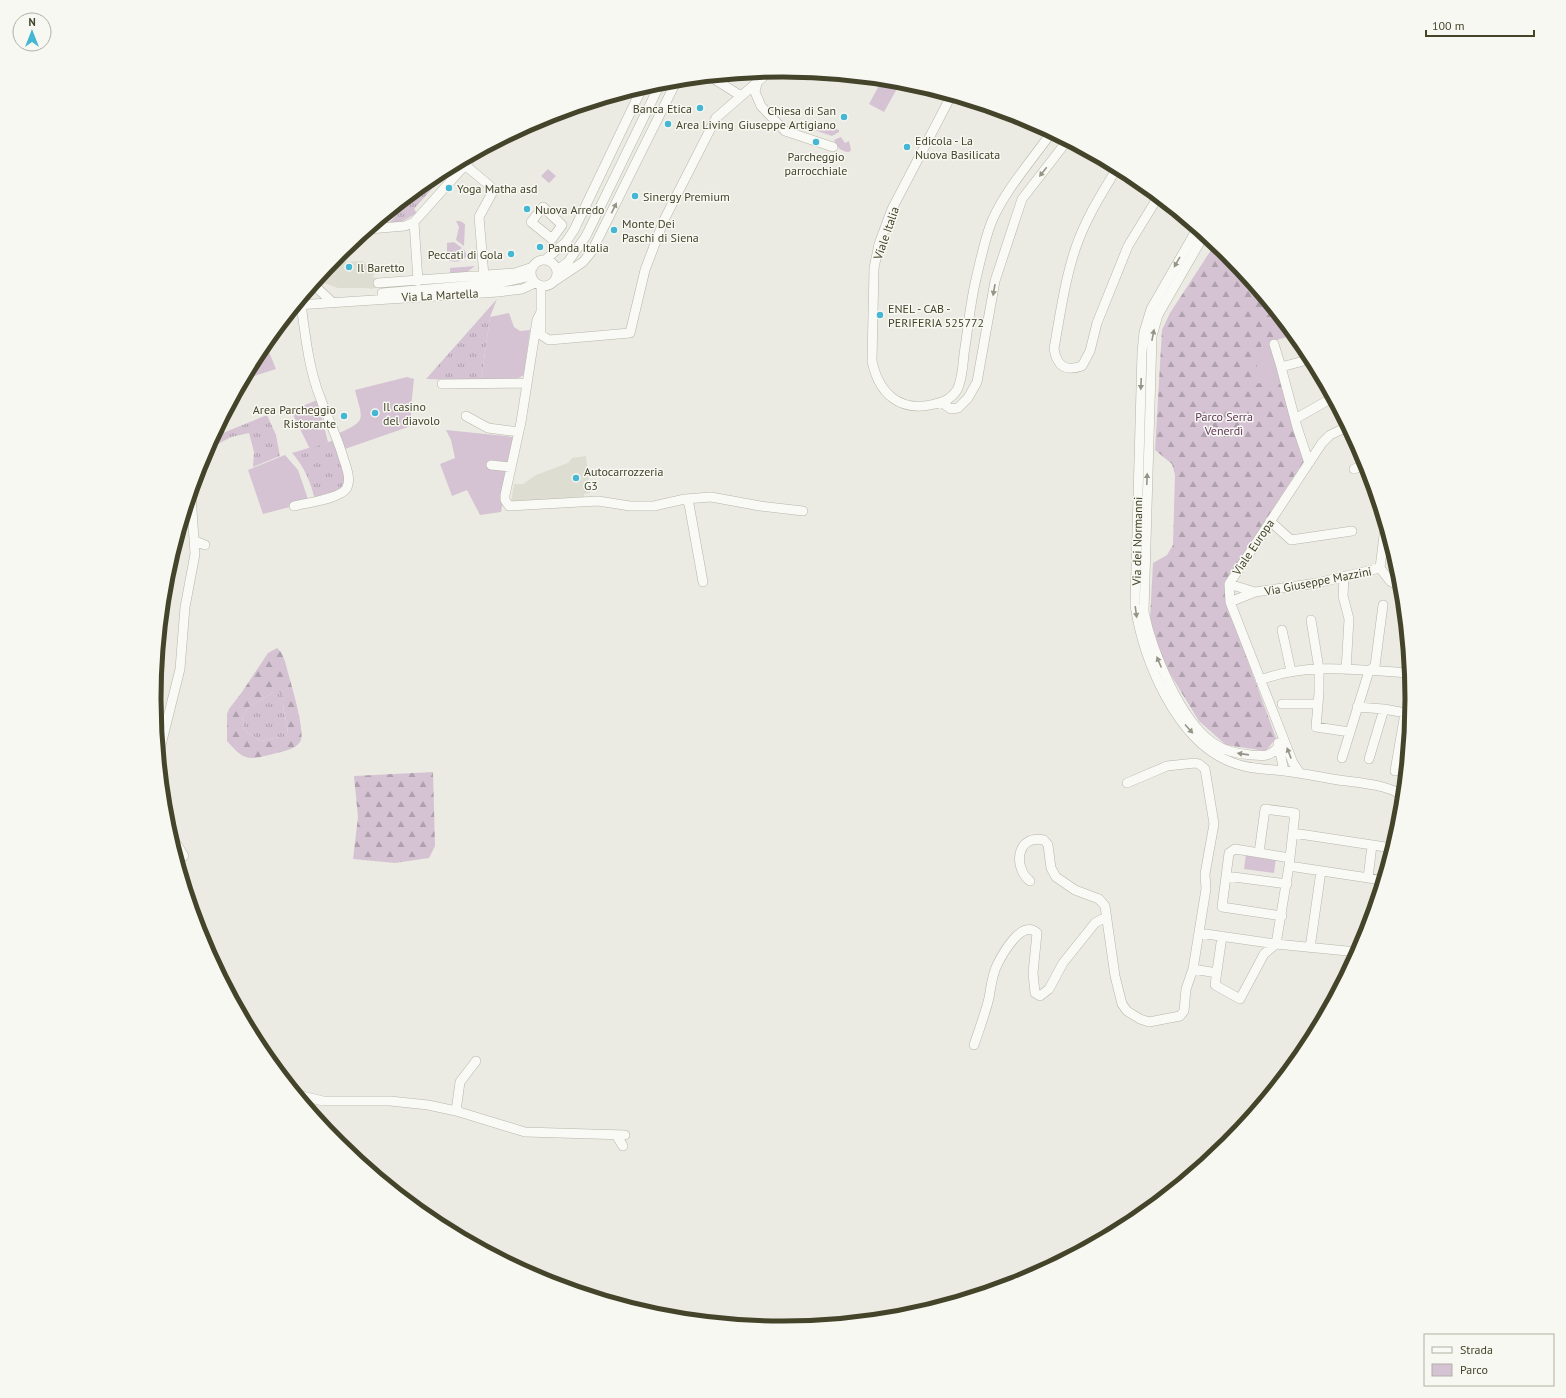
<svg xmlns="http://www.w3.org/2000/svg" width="1566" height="1398" viewBox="0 0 1566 1398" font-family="'PT Sans',sans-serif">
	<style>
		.built { fill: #ddddd1 }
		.grass { fill: url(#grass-tufts) }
		.forest { fill: url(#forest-firs); fill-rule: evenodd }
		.green { fill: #d5c3d4 }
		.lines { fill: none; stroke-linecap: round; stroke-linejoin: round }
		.minor-casing { stroke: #b6b6a8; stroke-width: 10 }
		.minor { stroke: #f9f9f6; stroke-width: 9 }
		.oneway { fill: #959586 }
		.poi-dot { fill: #45b7d3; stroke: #f8f8f3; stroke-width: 1.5 }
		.labels { text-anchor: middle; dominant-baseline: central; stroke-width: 3; stroke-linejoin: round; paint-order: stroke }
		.poi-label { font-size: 12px; fill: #44442a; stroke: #f8f8f3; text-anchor: start }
		.street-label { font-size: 12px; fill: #44442a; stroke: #f8f8f3 }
		.park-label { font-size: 12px; fill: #60365a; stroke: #f8f8f3 }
		.rim { fill: none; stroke: #44442a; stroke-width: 5 }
	</style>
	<defs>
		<pattern id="grass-tufts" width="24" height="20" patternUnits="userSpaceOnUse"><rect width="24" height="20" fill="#d5c3d4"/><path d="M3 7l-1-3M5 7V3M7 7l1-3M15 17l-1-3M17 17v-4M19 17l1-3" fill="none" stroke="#aea0ac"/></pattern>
		<pattern id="forest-firs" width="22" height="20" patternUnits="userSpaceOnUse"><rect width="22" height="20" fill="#d5c3d4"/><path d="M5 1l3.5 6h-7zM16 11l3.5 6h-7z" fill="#aea0ac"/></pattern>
	</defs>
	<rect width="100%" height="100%" fill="#ebebe3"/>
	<!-- built -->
	<path class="built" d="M334,260L336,262L363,261L374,274L373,277L380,280L376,288L370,289L369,288H338L324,283L323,273Z
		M586,456L590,493L584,494V497L511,503L514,484H523L536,475L568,463L572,458Z"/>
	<!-- grass -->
	<path class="grass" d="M453,165L414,209L417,213L401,222L389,223L425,183L434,176Z
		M497,299L490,317L481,381L426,379Z
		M267,415L276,435L280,456L253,467L254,452L249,433L231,437L207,450L213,437Z
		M338,439L349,477L346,489L315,500C311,483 304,466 292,453Z
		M274,692H279L283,696C282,710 287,720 288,733L284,736L261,741L245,731L242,717L250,706Z"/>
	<!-- forest -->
	<path class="forest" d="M1215,244L1228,254L1294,335L1270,342L1304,461L1225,582L1227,604L1276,738L1266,751L1226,745L1199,721L1164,664L1150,620L1153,563L1167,555L1173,545L1175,475L1172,464L1155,450L1162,330L1170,313Z
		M277,648L281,652L285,661C288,675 307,732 300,742C294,751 278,752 269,755C246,761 243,759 227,741V714L229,709L242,692L268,653ZM274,692H279L283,696C282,710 287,719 288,733L284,736L261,741L245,731L242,717L250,706Z
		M433,772L435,846L429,858L395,863L353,859L358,817L354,776Z"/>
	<!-- green -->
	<path class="green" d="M882,80L892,81L899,85L884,112L869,104Z
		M821,123L839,130V132L832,136L814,130L813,128Z
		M841,137L845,143L849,141L851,150L849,152C841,152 837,147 834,140Z
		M548,169L556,176L549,183L541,176Z
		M460,221L465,224L464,246L456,240L459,227L456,221Z
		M454,242L462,248L455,253H447V243Z
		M464,249L467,256C462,262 455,263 448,260L447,256L455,255Z
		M475,266L467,272L450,273V268Z
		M509,313L514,327L520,331L530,330L524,375L511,382L481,381L490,317Z
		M271,336L272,346L267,347L276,369L244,379L260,349Z
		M1270,342L1282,384L1253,383L1262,343Z
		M407,377L414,379L411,407V426L345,449L339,433C368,420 362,419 355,390Z
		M317,400L328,442L310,449L292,413L298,411V408Z
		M446,430L514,437L501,512L480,515L467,490L452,496L440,464L455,458L451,440Z
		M285,455L298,470L309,502L263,514L248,470Z
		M1246,854L1276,858L1274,873L1244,869Z"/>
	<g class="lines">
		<defs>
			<path id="minor" d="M711,77L741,96
				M757,83L755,92L761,106L785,131L833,147
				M951,96L892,209L879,244L874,268L872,361C879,394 900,413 935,404C944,402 951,399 957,390C962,380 963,366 964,354C968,329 970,304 976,279C980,262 984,243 990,226C1001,195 1032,160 1051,133
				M465,165L490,186L492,193L479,217L484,276
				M1117,168C1102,193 1086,218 1076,247C1065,279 1060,315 1054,349C1057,366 1065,372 1082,366L1090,351L1097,323L1128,246L1158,197
				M543,207L562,225L552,239L531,222Z
				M414,222L418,281
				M369,229L405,226L414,222L475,154
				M1197,229L1151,309L1144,332L1142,352L1135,605C1143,659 1176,741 1231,762C1247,769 1267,769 1284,771C1300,773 1316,776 1332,779C1356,783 1382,783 1402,795
				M1204,235L1158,315L1152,336L1144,612C1152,651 1180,720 1213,743C1225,751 1237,754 1251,755C1263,756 1270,757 1278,747
				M531 273a13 13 0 1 1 26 0a13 13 0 1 1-26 0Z
				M545,260L566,242L574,230L642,88
				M557,270L568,262L586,236L661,82
				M556,280L583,262L592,251L677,80
				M315,283L316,287L332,302
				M378,283L515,273L533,267
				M541,286V335L549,340L630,333L645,270L664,220L716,118L770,71
				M382,293L499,283L531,276
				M297,305L498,292L522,289L535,283
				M541,312L537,320L521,422L505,495V500L509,506L598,501L630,506H654L685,499L711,497L760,506L803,511
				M1274,344L1281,367
				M442,384L526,383
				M941,402L951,409L958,408L968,398L977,382L995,281L1022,199L1067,141
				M466,416L488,428L519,432
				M1295,419L1332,398
				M1309,463L1297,427L1281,367L1311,359
				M491,465L511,467
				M1354,469L1366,464
				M685,499L689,504L703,582
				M294,506C305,503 339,499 346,489C352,480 346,467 343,457C337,436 327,417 320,397C309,370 305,334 301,304
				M1270,521L1291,540L1352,531
				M195,541L205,545
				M1380,568L1385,527
				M1380,568L1390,581L1401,587
				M1344,578L1343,596L1349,619L1346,670
				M1229,584L1255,592L1230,602
				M1255,592L1317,583L1380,568
				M1311,620L1319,669V693L1316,727L1350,732
				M1282,630L1291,671
				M1260,680C1309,662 1359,670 1409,673
				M1282,704H1318
				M1357,707L1384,709L1411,714
				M1278,743L1284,771
				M159,753L180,669L185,607L195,554L191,495
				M1342,758L1369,671L1375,666L1383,605
				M1369,759L1384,709
				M1395,771L1405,713
				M1300,773L1293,763L1230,602L1229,584L1322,443L1330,435L1347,427
				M1127,783L1167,766L1195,763L1199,764L1205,769L1214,824L1205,874L1206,889L1193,969
				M169,832L184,856
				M1293,833L1392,848
				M1289,866L1382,880
				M1226,876L1287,884
				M1368,878L1372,845
				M1030,881C1013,868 1016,834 1044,840L1048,845L1051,868L1056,877L1075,890L1099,899L1105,906L1115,976L1122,1004L1127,1011L1140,1019L1149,1022L1180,1016L1184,1011L1186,989L1193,969L1217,973
				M1282,916L1222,907L1229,853L1235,849L1290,858
				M1199,933L1276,944L1357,952
				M1222,936L1215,985L1240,999L1264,954L1276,944L1289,866L1295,813L1265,809L1259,853
				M1310,948L1321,871
				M974,1045C979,1030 985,1014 989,998C991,987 992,975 997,965C1002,955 1022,918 1037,933L1033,973L1035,993L1040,996L1049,989L1063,963L1095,923L1102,919L1107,920
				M298,1095L323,1101H390L428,1105L456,1111L525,1132L625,1135
				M456,1111L460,1082L476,1061
				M616,1135L623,1146"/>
		</defs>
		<!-- minor casing -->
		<use href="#minor" class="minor-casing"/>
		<!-- minor -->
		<use href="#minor" class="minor"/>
	</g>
	<!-- one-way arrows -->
	<defs><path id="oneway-solid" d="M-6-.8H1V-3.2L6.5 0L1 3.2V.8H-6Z"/></defs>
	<g class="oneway">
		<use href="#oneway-solid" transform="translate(1043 172) rotate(128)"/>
		<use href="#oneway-solid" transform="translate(614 208) rotate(-64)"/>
		<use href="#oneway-solid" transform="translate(1177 262) rotate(120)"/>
		<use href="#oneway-solid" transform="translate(994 290) rotate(100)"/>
		<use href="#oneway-solid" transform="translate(1153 335) rotate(-79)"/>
		<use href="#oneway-solid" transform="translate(1141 384) rotate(92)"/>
		<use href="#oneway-solid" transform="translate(1147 479) rotate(-88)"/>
		<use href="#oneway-solid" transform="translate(1136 612) rotate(82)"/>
		<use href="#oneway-solid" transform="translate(1159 662) rotate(-113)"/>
		<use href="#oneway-solid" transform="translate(1189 729) rotate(48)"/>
		<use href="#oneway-solid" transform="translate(1289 753) rotate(-111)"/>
		<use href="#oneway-solid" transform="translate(1243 754) rotate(-172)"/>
	</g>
	<!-- markers -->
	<g class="poi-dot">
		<circle cx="700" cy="108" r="4"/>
		<circle cx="844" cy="117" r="4"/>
		<circle cx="668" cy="124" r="4"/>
		<circle cx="816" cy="142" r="4"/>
		<circle cx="907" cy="147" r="4"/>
		<circle cx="449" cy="188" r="4"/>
		<circle cx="635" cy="196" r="4"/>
		<circle cx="527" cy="209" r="4"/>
		<circle cx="614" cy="230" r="4"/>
		<circle cx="540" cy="247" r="4"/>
		<circle cx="511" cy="254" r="4"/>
		<circle cx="349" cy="267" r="4"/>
		<circle cx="880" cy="315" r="4"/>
		<circle cx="375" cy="413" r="4"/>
		<circle cx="344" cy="416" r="4"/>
		<circle cx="576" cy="478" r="4"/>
	</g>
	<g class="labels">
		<!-- poi labels -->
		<g class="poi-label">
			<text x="692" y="108" text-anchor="end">Banca Etica</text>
			<text x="836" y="110" text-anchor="end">Chiesa di San<tspan x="836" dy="14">Giuseppe Artigiano</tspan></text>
			<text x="676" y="124">Area Living</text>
			<text x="915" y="140">Edicola - La<tspan x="915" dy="14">Nuova Basilicata</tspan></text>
			<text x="816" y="156" text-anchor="middle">Parcheggio<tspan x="816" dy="14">parrocchiale</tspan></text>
			<text x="457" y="188">Yoga Matha asd</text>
			<text x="643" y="196">Sinergy Premium</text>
			<text x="535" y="209">Nuova Arredo</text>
			<text x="622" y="223">Monte Dei<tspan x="622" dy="14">Paschi di Siena</tspan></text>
			<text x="548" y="247">Panda Italia</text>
			<text x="503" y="254" text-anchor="end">Peccati di Gola</text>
			<text x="357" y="267">Il Baretto</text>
			<text x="888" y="308">ENEL - CAB -<tspan x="888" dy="14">PERIFERIA 525772</tspan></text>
			<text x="383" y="406">Il casino<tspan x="383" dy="14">del diavolo</tspan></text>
			<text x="336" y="409" text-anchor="end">Area Parcheggio<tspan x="336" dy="14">Ristorante</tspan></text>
			<text x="584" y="471">Autocarrozzeria<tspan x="584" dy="14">G3</tspan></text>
		</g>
		<!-- street labels -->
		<g class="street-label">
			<text transform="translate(886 233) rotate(-71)">Viale Italia</text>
			<text transform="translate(440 295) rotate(-3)">Via La Martella</text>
			<text transform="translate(1137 541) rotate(-89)">Via dei Normanni</text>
			<text transform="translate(1253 547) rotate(-56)">Viale Europa</text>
			<text transform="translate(1318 581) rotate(-11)">Via Giuseppe Mazzini</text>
		</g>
		<!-- park labels -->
		<g class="park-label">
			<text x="1224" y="416">Parco Serra<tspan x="1224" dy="14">Venerdì</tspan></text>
		</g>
	</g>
	<!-- crop -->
	<path d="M0 0H1566V1398H0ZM161 699a622 622 0 1 1 1244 0a622 622 0 1 1-1244 0Z" fill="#f8f8f3" fill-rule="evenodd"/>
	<path class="rim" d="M161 699a622 622 0 1 1 1244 0a622 622 0 1 1-1244 0Z"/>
	<!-- legend -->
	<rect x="1424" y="1334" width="130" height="52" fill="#f8f8f3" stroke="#b0b0a3"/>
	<rect x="1432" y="1347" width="20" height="6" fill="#f9f9f6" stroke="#b0b0a3"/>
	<text x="1460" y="1354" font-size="12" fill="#44442a">Strada</text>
	<rect x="1432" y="1364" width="20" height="12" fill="#d5c3d4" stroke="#b0b0a3"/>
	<text x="1460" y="1374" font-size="12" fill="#44442a">Parco</text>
	<!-- north arrow -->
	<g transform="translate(32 32)"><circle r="19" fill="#f8f8f3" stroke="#b0b0a3"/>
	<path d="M0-3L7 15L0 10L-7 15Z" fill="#45b7d3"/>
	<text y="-6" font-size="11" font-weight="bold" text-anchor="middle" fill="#44442a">N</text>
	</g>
	<!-- scale -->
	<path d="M1426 30v6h108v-6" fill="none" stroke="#44442a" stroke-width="2"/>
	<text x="1432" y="30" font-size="12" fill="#44442a" stroke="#f8f8f3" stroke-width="3" paint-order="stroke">100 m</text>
</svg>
